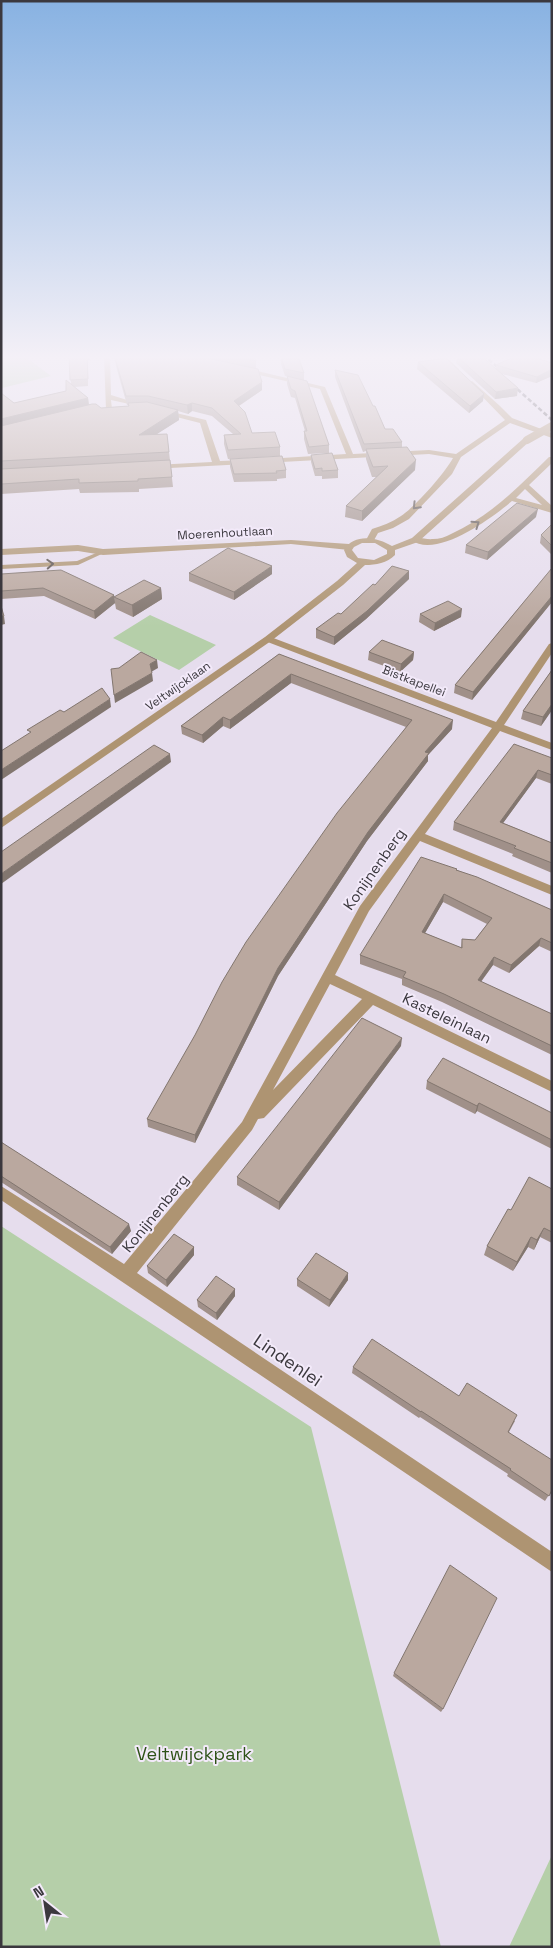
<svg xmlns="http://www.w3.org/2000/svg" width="553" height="1948" viewBox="0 0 553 1948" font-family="'Space Grotesk',sans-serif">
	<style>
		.green { fill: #b5cfa9 }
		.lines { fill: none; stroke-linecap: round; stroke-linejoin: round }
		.service { fill: #ae9472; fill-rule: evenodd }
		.minor { fill: #ae9472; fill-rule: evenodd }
		.tertiary { fill: #ae9472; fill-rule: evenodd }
		.rail { stroke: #545058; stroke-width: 2.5; stroke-dasharray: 4.5 2.5; stroke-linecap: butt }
		.tertiary-bridge { stroke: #ae9472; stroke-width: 8 }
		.wall { fill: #a09089; fill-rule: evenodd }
		.shaded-wall { fill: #82766f }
		.building { fill: #baa89f; stroke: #82766f; fill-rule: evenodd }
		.oneway { stroke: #584f4b }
		.labels { text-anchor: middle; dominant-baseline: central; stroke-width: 4; stroke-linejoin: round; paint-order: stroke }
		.far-street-label { font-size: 12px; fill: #3b383e; stroke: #f3eafa }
		.street-label { font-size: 15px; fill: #3b383e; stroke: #f3eafa }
		.near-street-label { font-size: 18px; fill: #3b383e; stroke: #f3eafa }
		.near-park-label { font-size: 18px; fill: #2e5218; stroke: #f3eafa }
	</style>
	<rect width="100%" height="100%" fill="#e6dded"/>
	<!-- green -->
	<path class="green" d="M1,355H23L51,376L2,388Z
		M150,615L216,645L179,670L113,638Z
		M1,1226L311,1427L441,1947H1Z
		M552,1855V1947H509Z"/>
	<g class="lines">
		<!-- service -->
		<path class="service" d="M101,551L106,552L78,565L1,569V565L77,561Z"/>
		<!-- minor -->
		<path class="minor" d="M104,355H110L111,395L143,405V407L111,400L112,409L106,410Z
			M438,355H444L459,369V371H455Z
			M244,368L325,387L353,454L429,450L456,454L505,420L470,384V382L472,381L500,406L512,418L552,433V438L510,423L461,457L452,474L409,519L393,528L378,533L373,542H370L366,540L372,529C382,526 392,522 401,516C415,507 445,473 453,458L429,454L263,463V459H266L346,454L320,389L242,371L241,370Z
			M163,410L206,420L220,461L246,460L250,462L246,464L151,469L150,467L154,465L212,462L200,423L161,413L159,412Z
			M549,457H552V463L529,485L552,506V513L512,501C492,518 437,559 411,540C417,535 425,540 433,539C439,539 446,537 451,534C491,516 519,486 549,457ZM525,489L542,505L516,498Z
			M291,540L349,544L353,547L349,550L291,544L103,555L78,551L1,555V549L78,545L103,549Z
			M268,636L496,722L549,644L552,643V653L504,725L552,743V750L500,731L425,834L552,886V895L420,841L369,911L335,975L552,1081V1092L373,1005L264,1118L258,1119L252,1130L137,1273L552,1552V1572L1,1200V1186L124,1264L242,1122L360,906L492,728L265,641L263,639ZM330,984L362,999L273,1090Z"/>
		<!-- tertiary -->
		<path class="tertiary" d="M524,438L531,440L418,542L395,550V555C387,563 376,565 365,565L343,585L271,641L1,828V819L265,637L337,581L357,563L347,557L344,550C354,533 377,537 392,546L412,538ZM362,543H375L387,550V554L374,560L358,558L352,550L354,547Z"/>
		<!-- rail -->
		<path class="rail" d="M483,355L506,374
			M507,380L552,420"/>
		<!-- tertiary-bridge -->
		<path class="tertiary-bridge" d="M527,440L552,426"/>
	</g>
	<!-- wall -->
	<path class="wall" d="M69,355H90V360H88V386L74,387L88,398L89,405L101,408L128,406V405H127L116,366L115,358L121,355H254L256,361V369L262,390L239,406L252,433L280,447V456L228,459L224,444V435L233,434L212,416L192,411L188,414L178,411L179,420L156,434H167L173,487L139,489V492L80,493L79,489L1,494V393L14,403L66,391L71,384Z
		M457,356L496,368V365L552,363V376L536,383L502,374L517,396L495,399L456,363Z
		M281,357L304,373V380L329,445V453L308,454L304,439V431H305L295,398L291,397L287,384V376H285L281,364Z
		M418,362L483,401L469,413L417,369Z
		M335,370L385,429L402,442V448L415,470L362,521L345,517L346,506L377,477H372L366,459V451L363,452L335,377Z
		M311,455L338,470V478L322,479V476H315L311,462Z
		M230,459L286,470V478L277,479V481L234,482L230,467Z
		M536,517L487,560L465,553L466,545Z
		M552,526V555L540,543L541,535Z
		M552,568V602L472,700L454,693L455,685Z
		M189,573L272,574L234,600L189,581Z
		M1,574L114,595L115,603L95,619L44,596L1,599Z
		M409,579L366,619L334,645L316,638V629L341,614L375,585Z
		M161,588L162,599L133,617L116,609L114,597Z
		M420,614L461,617L434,631L419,622Z
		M369,652H414L413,660L400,672L368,660Z
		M279,654L452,729L428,755V761L367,841L278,976L195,1143L148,1127L147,1119L406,727L291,683L230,729L223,726L203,743L182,734L181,726Z
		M552,670V710L541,726L521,719L523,711Z
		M552,758V784L536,778L503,823L552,843V873L512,856L513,854L453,830L454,822Z
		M457,869V870L552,910V952L539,946L509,973L493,965L481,982L552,1014V1055L442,1002L402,985V979L360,964V955ZM443,902L487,924L475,940L462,939L461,948L425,933Z
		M401,1046L279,1210L237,1185V1177Z
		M427,1081L552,1113V1149L477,1111L475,1114L426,1089Z
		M1,1142L131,1231L112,1254L1,1182Z
		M552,1189V1243L540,1237L534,1250L528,1247L513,1271L484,1255L487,1246L511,1210Z
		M194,1247V1255L167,1287L148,1273L147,1266Z
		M297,1279L348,1280L329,1307L297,1286Z
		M235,1289V1296L217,1320L198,1307L197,1300Z
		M353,1367L459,1396L515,1421L509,1432L552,1490L545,1501L507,1476L508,1474L420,1417L419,1418L352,1373Z
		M394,1673L443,1709L441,1712L393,1676Z"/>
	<!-- shaded-wall -->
	<path class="shaded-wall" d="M552,369V376L536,383L537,377Z
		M262,382V390L234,409V401Z
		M518,388L517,396L495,399L496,392Z
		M484,394L483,401L469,413L470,406Z
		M88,398L89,407L1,429V419Z
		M192,403V411L188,414L187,405Z
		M178,410L179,420L140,445L139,435Z
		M416,460L415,470L362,521V511Z
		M538,509L536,517L487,560L488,552Z
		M272,566V574L234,600V592Z
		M409,571V579L366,619L334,645V637Z
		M161,588L162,599L133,617L132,605Z
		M114,595L115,603L95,619L94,611Z
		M552,596V602L472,700L473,692Z
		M462,609L461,617L434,631L435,623Z
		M1,616H4L5,624L1,625Z
		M414,652L413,660L400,672L401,664Z
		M157,660L158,668L151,672L150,664Z
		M152,673L153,681L115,703L114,695Z
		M291,674V683L230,729V720Z
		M110,699L111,707L1,780V770Z
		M552,704V710L541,726L543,717Z
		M223,717V726L203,743L202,735Z
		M453,720L452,729L428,755V761L367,841L278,976L195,1143V1135L278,968L368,832L425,752Z
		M170,754L171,762L1,884V874Z
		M538,770L536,778L498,830L500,822Z
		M444,894L443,902L421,940L422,932Z
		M541,938L539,946L509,973L511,965Z
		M494,957L493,965L476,988L478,980Z
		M402,1038L401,1046L279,1210V1202Z
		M479,1103L477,1111L475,1114L477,1106Z
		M129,1224L131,1231L112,1254L110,1247Z
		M544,1228L540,1237L534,1250L537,1240Z
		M531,1237L528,1247L513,1271L517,1262Z
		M194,1247V1255L167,1287L166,1280Z
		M348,1273V1280L329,1307L330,1300Z
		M235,1289V1296L217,1320L216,1313Z"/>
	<!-- building -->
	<path class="building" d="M69,355H87L88,379L70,380Z
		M121,355H193L258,369L262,382L234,401L245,412L252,433L275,432L280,447L228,450L224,435L241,434L212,408L192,403L187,405L148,396H126L115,358Z
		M226,355H254L256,361Z
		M471,355H480L518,388L496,392L457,356Z
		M518,355H527L552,363V369L537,377L496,365Z
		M298,356L304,373L285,369L281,357L288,359Z
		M446,358L484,394L470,406L418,362Z
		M335,370L358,375L373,406H375L385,429H393L402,442L364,444Z
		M287,376L307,381L329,445L309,447L304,431H307L295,391L291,389Z
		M66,380L88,398L1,419V393L14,403L66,391Z
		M147,402L178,410L139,435L167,434L169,452L1,461V426L92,404H96L101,408L129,406L128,403Z
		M407,447L416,460L362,511L346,506L388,466L373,467L366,449Z
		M332,453L338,470L322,471V468L315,469L311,455Z
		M282,456L286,470L276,471L277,473L234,474L230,459Z
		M170,460L172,477L138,479V481L79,483V479L1,484V469Z
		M517,503L538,509L488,552L466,545Z
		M551,525L552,526V546L541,535Z
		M228,548L272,566L234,592L189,573Z
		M392,566L409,571L367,611L334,637L316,629L338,613L341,614L373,584L375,585Z
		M552,568V596L473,692L455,685Z
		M61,570L114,595L94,611L43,588L1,591V574Z
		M144,580L161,588L132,605L114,597Z
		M448,601L462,609L435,623L420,614Z
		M1,606L4,616H1Z
		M382,640L414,652L401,664L369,652Z
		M141,652L157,660L150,664L152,673L114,695L111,669L119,668Z
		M279,654L453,720L425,752L429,753L368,832L278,968L195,1135L147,1119L195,1035L222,982L246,942L337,813L412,720L291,674L230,720L223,717L202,735L181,726Z
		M552,670V704L543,717L523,711Z
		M102,688L110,699L1,770V751L31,732L27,730L60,710L64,712Z
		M514,744L552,758V775L538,770L500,822L552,843V863L514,848L516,846L454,822Z
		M154,745L170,754L1,874V852Z
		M421,857L457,869L456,870L477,877L552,910V943L541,938L511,965L494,957L478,980L552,1014V1046L444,994L403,977L406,972L360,955ZM444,894L492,918L475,940L462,939V948L422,932Z
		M362,1018L402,1038L279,1202L237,1177Z
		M443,1058L552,1113V1140L479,1103L477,1106L427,1081Z
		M1,1142L129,1224L110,1247L1,1176Z
		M529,1177L552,1189V1232L544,1228L537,1240L531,1237L517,1262L487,1246L508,1209L511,1210Z
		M174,1234L194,1247L166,1280L147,1266Z
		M316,1253L348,1273L330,1300L297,1279Z
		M216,1276L235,1289L216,1313L197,1300Z
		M372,1339L459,1396L467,1383L517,1415L508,1432L552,1460V1490L549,1496L510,1470L511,1469L421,1411V1412L353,1367Z
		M450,1565L497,1598L443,1709L394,1673Z"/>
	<!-- one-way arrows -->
	<defs><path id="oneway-chevron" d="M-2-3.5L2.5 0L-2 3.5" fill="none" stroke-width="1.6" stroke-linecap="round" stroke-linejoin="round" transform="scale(1.25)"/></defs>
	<g class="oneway">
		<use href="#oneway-chevron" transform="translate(416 506) rotate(134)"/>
		<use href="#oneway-chevron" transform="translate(476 524) rotate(-35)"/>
		<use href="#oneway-chevron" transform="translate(50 564) rotate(-3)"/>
	</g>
	<!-- sky -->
	<linearGradient id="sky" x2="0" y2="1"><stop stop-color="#88b2e2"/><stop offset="0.57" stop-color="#f4f0f7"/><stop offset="1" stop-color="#f4f0f7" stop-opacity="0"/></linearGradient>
	<rect width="553" height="627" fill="url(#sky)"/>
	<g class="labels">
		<!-- far-street labels -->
		<g class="far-street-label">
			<text transform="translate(225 533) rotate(-3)">Moerenhoutlaan</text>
			<text transform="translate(414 681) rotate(21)">Bistkapellei</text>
			<text transform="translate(178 686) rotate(-35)">Veltwijcklaan</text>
		</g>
		<!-- street labels -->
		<g class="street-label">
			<text transform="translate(374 869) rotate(-55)">Konijnenberg</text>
			<text transform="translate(447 1018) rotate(26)">Kasteleinlaan</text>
			<text transform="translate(155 1213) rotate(-51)">Konijnenberg</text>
		</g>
		<!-- near-street labels -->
		<g class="near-street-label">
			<text transform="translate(288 1360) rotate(34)">Lindenlei</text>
		</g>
		<!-- near-park labels -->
		<g class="near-park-label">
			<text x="194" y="1753">Veltwijckpark</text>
		</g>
	</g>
	<!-- border -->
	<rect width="553" height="1948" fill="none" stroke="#3b383e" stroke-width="5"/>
	<!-- north arrow -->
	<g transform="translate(45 1903) rotate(330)" stroke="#f3eafa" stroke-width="4" paint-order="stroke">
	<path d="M0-4L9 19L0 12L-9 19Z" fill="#3b383e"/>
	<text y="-8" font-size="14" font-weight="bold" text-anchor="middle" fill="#3b383e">N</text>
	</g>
</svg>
